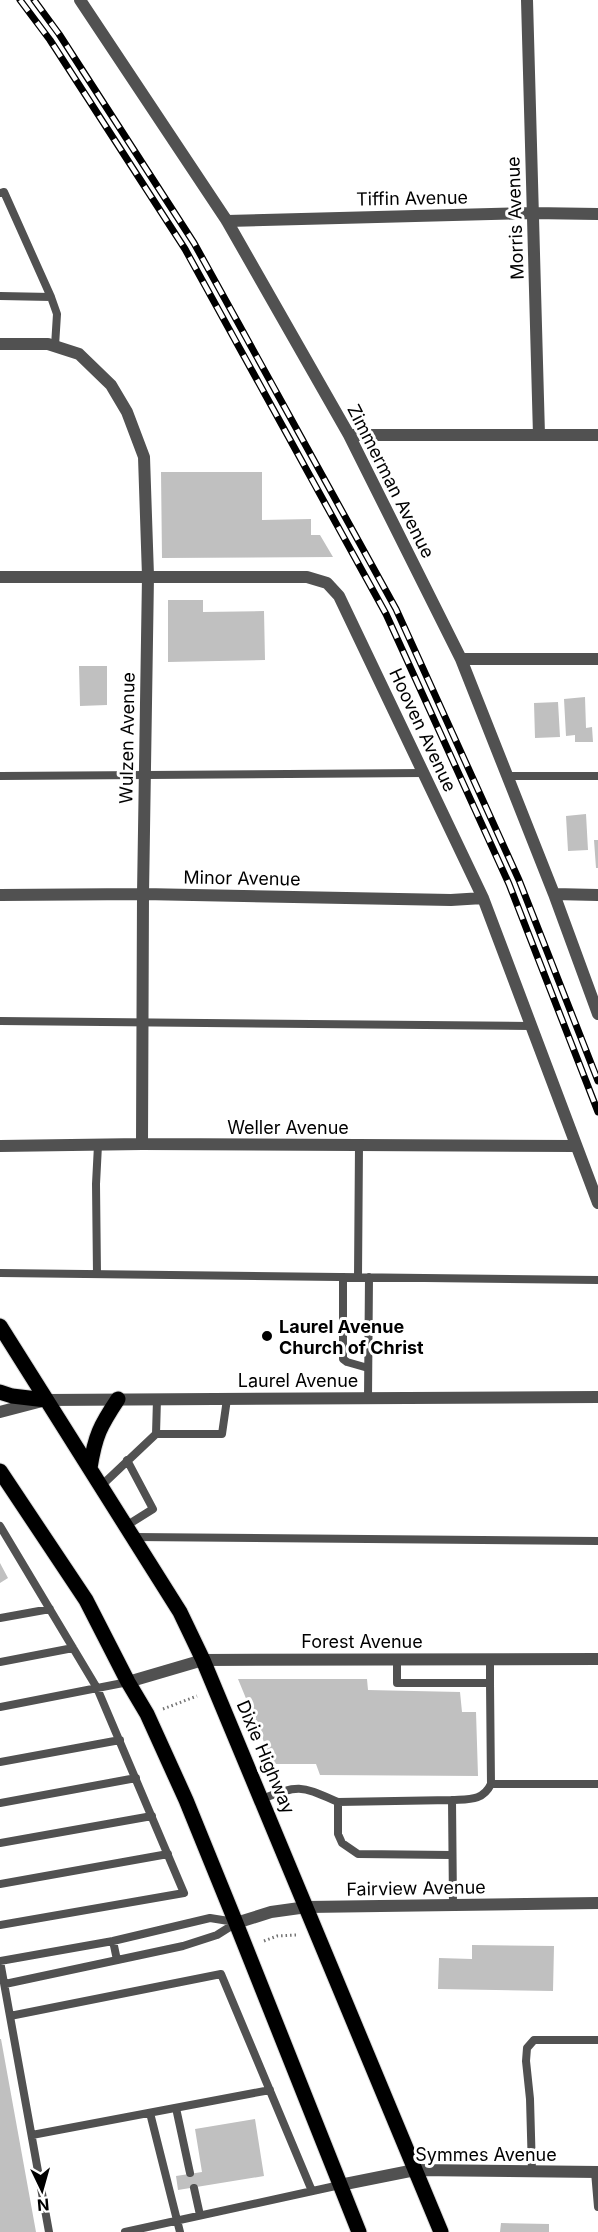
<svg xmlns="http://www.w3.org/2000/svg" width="598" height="2232" viewBox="0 0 598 2232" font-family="Inter,sans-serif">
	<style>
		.building { fill: #c0c0c0 }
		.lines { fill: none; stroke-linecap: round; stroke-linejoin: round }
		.primary-casing { stroke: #dbdbdb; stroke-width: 17 }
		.path { stroke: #737373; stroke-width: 3; stroke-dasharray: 1.5 3; stroke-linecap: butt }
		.lane { stroke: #515151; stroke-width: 8 }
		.street { stroke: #515151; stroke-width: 12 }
		.primary { stroke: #000; stroke-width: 15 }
		.rail-casing { stroke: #000; stroke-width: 7 }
		.rail { stroke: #fff; stroke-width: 4.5; stroke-dasharray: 14; stroke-linecap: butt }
		.poi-dot { fill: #000; stroke: #fff; stroke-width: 2 }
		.labels { text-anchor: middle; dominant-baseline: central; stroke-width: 6; stroke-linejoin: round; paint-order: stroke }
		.street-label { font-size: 18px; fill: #000; stroke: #fff }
		.poi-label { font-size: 18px; font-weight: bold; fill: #000; stroke: #fff; text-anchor: start }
	</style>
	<rect width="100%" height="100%" fill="#fff"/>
	<!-- building -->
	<path class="building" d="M161,472H262V520L311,519V535H320L333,557L162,558Z
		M168,600H203V612L264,611L265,660L168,662Z
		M79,666H107V705L80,706Z
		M585,697L586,728L592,727L593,742H575V735L566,736L564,699Z
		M558,702L560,737L535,738L534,703Z
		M586,814L588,850L568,851L566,816Z
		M594,840H598V868H596Z
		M0,1563L8,1578L0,1583Z
		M238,1679H367L368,1690L460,1692L462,1712H476L478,1776L320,1775L316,1764H273Z
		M472,1945L554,1946L553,1991L438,1989L439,1958L472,1959Z
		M0,2039H1L36,2232H0Z
		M255,2119L264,2176L178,2190L176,2176L202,2172L195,2129Z
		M501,2223L549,2224V2232H500Z"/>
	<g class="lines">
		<defs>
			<path id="primary" d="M0,1326L180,1612L203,1660L441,2232
				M0,1392L12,1396L46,1400
				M90,1468C95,1436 100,1426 118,1399
				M0,1471L86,1600L128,1682L147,1714L186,1800L236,1923L359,2232"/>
		</defs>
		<!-- primary casing -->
		<use href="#primary" class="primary-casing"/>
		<!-- path -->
		<path class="path" d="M163,1709L197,1696
			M264,1941L277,1936L296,1935"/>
		<!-- lane -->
		<path class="lane" d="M0,193L4,192L51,297
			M0,296L51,297L57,314L55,346
			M0,776L423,773
			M507,776H598
			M0,1021L531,1026
			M0,1273L598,1280
			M97,1274L96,1184L98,1145
			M343,1277V1359L347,1362L368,1368
			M358,1277L359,1145
			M368,1398L369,1277
			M157,1399L156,1434H222L227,1399
			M101,1486L156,1434
			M0,1526L97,1688L184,1893L0,1925
			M126,1526L153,1509L127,1460
			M134,1537L598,1541
			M0,1618L50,1609
			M397,1659V1683H490V1659
			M0,1662L73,1648
			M0,1707L128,1682
			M0,1762L120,1740
			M491,1784H598
			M262,1799C300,1784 301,1786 338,1802
			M452,1800C469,1799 483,1801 491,1784L490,1683
			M0,1803L136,1778
			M0,1843L152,1816
			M451,1855L358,1854L342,1843L338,1834V1802L452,1800L453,1905
			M0,1884L168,1854
			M113,1941L117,1960
			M0,1961L49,2232
			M0,1961L113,1941L210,1918L235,1922
			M5,1984L183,1946L217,1935L236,1923
			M10,2016L221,1974L312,2191
			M176,2108L190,2173
			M150,2113L180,2232
			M32,2135L270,2090
			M532,2171L530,2099L526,2061L527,2048L534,2040H598
			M595,2172L598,2207
			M194,2188L200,2215
			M125,2232L340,2185"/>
		<!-- street -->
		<path class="street" d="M80,0L227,221L349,435L461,659L554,894L598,1014
			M527,0L539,435
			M227,221L532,213L598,214
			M0,344H48L79,354L111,385L127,412L144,457L148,576L143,894L142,1144
			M349,435H598
			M0,577H307L327,583L339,596L483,898L598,1203
			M461,659H598
			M554,894L598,895
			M0,895L143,894L451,900L483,898
			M0,1146L142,1144L576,1146
			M0,1412L46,1400L598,1397
			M128,1682L203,1660L598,1659
			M236,1923L271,1912L307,1907L598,1903
			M340,2185L415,2170L598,2172"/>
		<!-- primary -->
		<use href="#primary" class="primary"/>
		<defs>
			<path id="rail" d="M20,0L50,40L185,249L386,614L509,884L598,1112
				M34,0L59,34L194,243L396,609L519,880L598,1081"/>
		</defs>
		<!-- rail casing -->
		<use href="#rail" class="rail-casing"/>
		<!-- rail -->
		<use href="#rail" class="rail"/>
	</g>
	<!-- markers -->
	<circle class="poi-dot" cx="267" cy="1336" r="6"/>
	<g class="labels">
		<!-- street labels -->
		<g class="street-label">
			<text transform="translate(412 198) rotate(-1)">Tiffin Avenue</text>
			<text transform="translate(515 218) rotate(-92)">Morris Avenue</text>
			<text transform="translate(391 481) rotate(63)">Zimmerman Avenue</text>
			<text transform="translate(423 730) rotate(65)">Hooven Avenue</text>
			<text transform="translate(127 738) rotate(-89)">Wulzen Avenue</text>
			<text transform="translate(242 878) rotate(1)">Minor Avenue</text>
			<text x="288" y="1127">Weller Avenue</text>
			<text x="298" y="1380">Laurel Avenue</text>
			<text x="362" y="1641">Forest Avenue</text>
			<text transform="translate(266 1757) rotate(67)">Dixie Highway</text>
			<text transform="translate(416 1888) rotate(-1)">Fairview Avenue</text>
			<text x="486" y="2154">Symmes Avenue</text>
		</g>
		<!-- poi labels -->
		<g class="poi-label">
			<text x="279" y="1326">Laurel Avenue<tspan x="279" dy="21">Church of Christ</tspan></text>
		</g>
	</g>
	<!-- north arrow -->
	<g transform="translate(42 2190) rotate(175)" stroke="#ffffff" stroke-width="4.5" paint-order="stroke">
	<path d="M0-4.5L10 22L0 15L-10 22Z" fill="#000000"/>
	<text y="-9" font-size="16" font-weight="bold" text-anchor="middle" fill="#000000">N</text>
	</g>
</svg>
